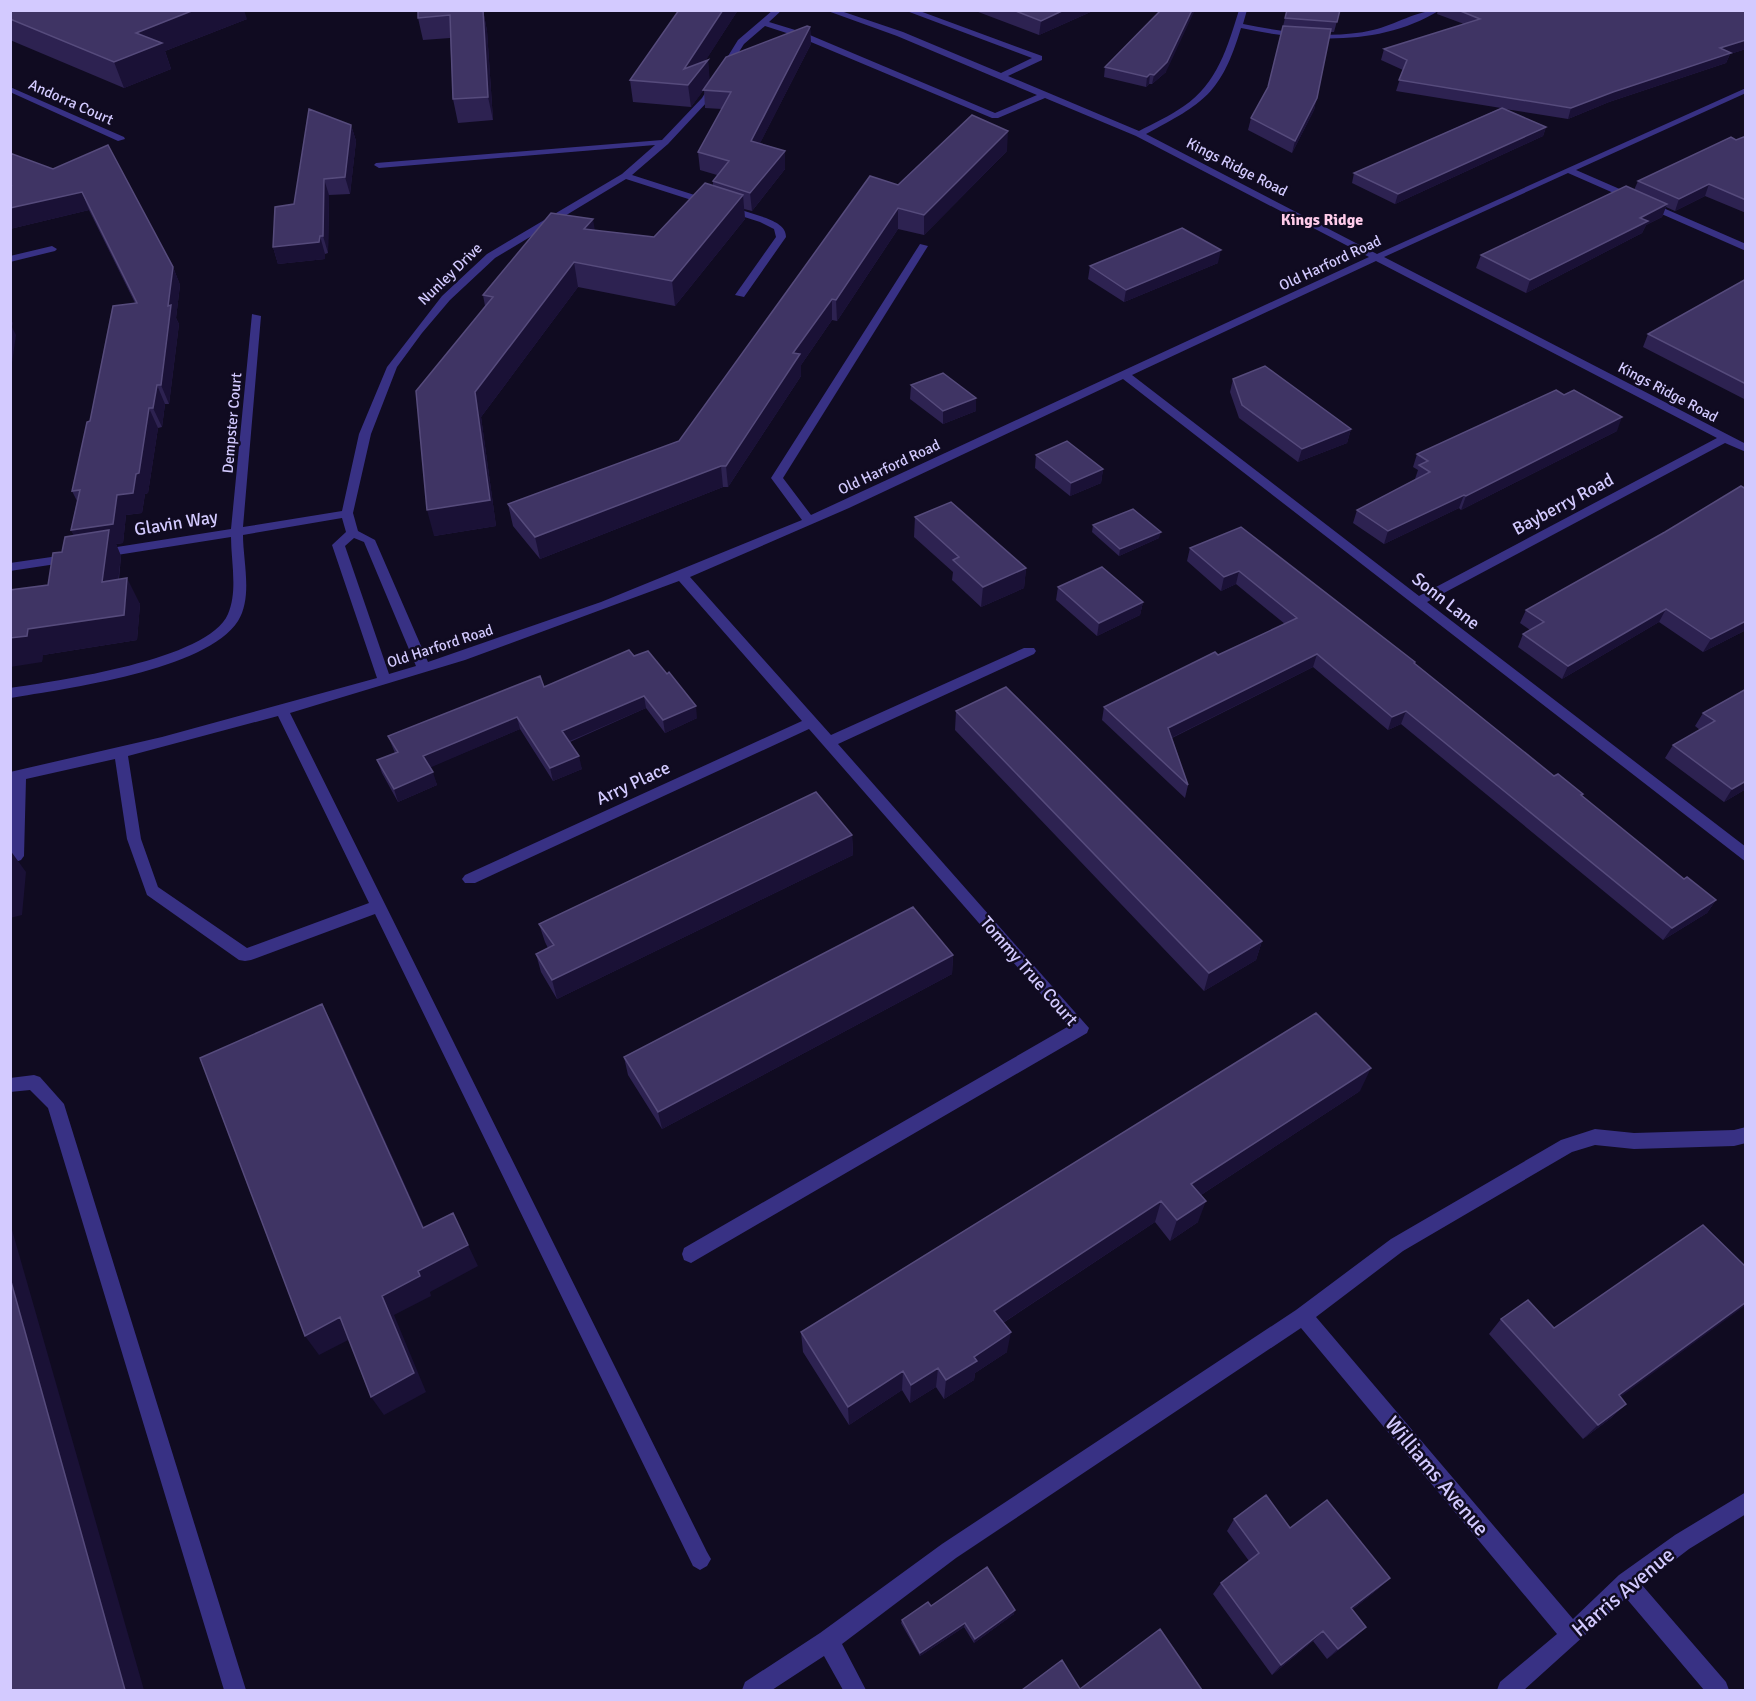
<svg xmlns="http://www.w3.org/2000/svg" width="1756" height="1701" viewBox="0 0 1756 1701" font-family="Signika,sans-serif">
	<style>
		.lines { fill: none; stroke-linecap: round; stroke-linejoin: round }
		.minor { fill: #383184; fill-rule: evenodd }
		.wall { fill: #2d2251 }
		.shaded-wall { fill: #1a1136 }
		.building { fill: #3f3464; stroke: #564b7c; stroke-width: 1.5 }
		.labels { text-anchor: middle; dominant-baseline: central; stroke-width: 5; stroke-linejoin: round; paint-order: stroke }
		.far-street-label { font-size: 15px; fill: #d3caff; stroke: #100b21 }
		.far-neighbourhood-label { font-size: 16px; font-weight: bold; fill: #ffccea; stroke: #100b21 }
		.street-label { font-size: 18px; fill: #d3caff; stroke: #100b21 }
		.near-street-label { font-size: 21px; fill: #d3caff; stroke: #100b21 }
	</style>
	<rect width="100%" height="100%" fill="#100b21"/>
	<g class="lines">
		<!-- minor -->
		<path class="minor" d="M773,10H782L769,22L805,33L995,113L1037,95L897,36L825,10H838L903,32L1001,73L1032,58L904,10H917L1042,56V60L1008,76L1139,131C1154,123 1170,116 1184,106C1217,84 1228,46 1239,10H1247L1243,24C1284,32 1331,40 1373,30C1395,25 1417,10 1440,10C1380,47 1307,42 1241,28C1221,94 1204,103 1146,134L1377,254L1746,88V93L1576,170L1746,244V251L1568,173L1384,257L1746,444V452L1725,443L1427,602L1746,847V862L1123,379L849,508L690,577L831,735L1024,648H1034L1036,651L1034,654L838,744L1089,1028L1087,1033L691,1263L684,1260L682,1254L684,1248L1069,1026L809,729L475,883H465L462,879L465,875L802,721L679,581L465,660L290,713L707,1552L711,1559L707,1566L700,1570L693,1566L375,914L251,960L245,961L239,960L147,895L127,839L115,759L26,779L24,856L21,860L10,864V772L162,737L377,678L332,545L346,532L342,518L243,535C243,561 253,597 238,621C207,670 65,689 10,698V688C56,681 209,660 228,614C238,591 231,561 231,537L98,558L92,554L98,550L231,529L252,314L261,316L243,527L342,511L359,434L387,367L442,296L487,254L622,174L655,145L379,168L374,165L376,163L662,140L702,98L738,40ZM765,26L799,37L992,118H998L1045,98L1136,136L1369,257L811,515L783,478L928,246L920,244L771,478L802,520L601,602L428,662L375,540L358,531L353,513L371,434L397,367L422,333L450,300L495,258L626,179L760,222L774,229L776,237L735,295L744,297L786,237C786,226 775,222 766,218L632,175L668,144L708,101L744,44ZM1376,261L1717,438L1419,596L1132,375ZM354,538L364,542L416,666L389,674L345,546ZM278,716L369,903L247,948L158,887L141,839L128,756Z
			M10,87L124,137L125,139L118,141L10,92Z
			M52,246L57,249L55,251L10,262V256Z
			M72,554L76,555L78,558L76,561L10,571V563Z
			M34,1075L40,1077L64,1104L246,1690H224L48,1108L30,1090L10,1092V1078Z
			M1746,1127V1143L1734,1146L1634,1149L1595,1145L1572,1152L1403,1251L1316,1317L1573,1619L1619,1575L1675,1535L1746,1492V1514L1689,1549L1642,1585L1726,1682L1729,1690H1704L1626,1598L1524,1690H1497L1500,1682L1557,1634L1301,1328L956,1558L842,1644L866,1690H843L824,1656L772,1690H742L745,1682L820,1633L942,1544L1296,1310L1391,1239L1561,1140L1595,1129L1634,1133L1734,1130Z"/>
	</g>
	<!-- wall -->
	<path class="wall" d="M10,10L247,19L165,51L171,69L124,88L10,40Z
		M483,10L487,31L493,120L458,123L453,99L450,38L423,40L418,18Z
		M679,10H738L705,61L708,60L709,81L810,27L811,44L760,143L785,151V169L752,211L744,209L745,219L675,306L578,287L481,417L496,526L434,536L485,306L483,295L595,231L654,237L713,186V181L717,175L700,170L698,152L722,109L705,108L704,89L691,107L633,102L630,80Z
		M973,10H1095L1039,35Z
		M1287,10H1340L1334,32H1330L1314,110L1292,153L1248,130L1251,118L1268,87Z
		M1438,10H1746V49L1730,54L1726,63L1609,102L1568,119L1505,109L1546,127L1543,136L1395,204L1352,183L1354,173L1501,108L1396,91L1403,70L1381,60L1384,49L1464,24L1437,14Z
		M1105,67L1166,72L1152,84H1149L1146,87L1104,77Z
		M351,125L356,141L350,194L329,195L328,253L325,254V259L278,264L273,247L294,204Z
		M1746,136V213L1705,196L1675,211L1666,207L1662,217L1646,225L1642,233L1526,293L1476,268L1481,255L1634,190L1638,181Z
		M1007,151L924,235L898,229L837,321L832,320L801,365V376L728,487H723L540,559L513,526L508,504L679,441L898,185Z
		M10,153L53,169L173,267L180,285L176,318L179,324L169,404H165L162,427L158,428L148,493L145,494L142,513L126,515L123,543L116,544L121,556L119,579L140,604L137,640L43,655L42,662L48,585L62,552L74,535L71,530L77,501L72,491L90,421L135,303L89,210L10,229Z
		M1218,263L1124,302L1088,279L1090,266Z
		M1746,279V400L1643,347L1648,334Z
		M1233,379L1351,429L1347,443L1298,462L1239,418L1230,392Z
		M911,385L976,398V411L943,424L910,399Z
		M1617,431L1461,510L1459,508L1384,544L1353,523L1357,510L1416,479H1415L1418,470L1413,467L1417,454Z
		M1036,455L1103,469L1101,483L1070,496L1035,468Z
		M915,517L1026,568L1024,588L981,607L952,580L953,572L914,537Z
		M1093,525L1159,538L1119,556L1092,532Z
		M1241,527L1415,662V664L1554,776L1583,794L1582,796L1684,879L1716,900L1707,913L1663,940L1401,724L1388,730L1313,667L1172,738L1188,785L1185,798L1102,720L1104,707L1285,624L1236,584L1221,591L1187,561L1190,548Z
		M1665,532L1746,630L1703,652L1659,622L1562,679L1518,647L1523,634L1530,630L1520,623L1526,610Z
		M1058,587L1143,602L1140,615L1097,636L1056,600Z
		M634,656L697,718L665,733L646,708L570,742L582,769L553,781L520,729L430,767L437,785L398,802L382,773L377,760L395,753L388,736L544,687Z
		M1746,689V789L1724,802L1665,758L1673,745L1700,730L1695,726L1703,713Z
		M956,711L1262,941L1256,960L1204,991L955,730Z
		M852,835L853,855L557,999L541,972L536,954L548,948L545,942L539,924Z
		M953,955L952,974L662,1129L628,1075L624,1057Z
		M1360,1091L1201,1195L1198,1222L1170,1241L1155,1222L1003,1323L1007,1352L975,1373L974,1380L944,1399L936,1387L910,1403L902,1390L849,1425L803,1352L801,1332Z
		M1501,1319L1554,1328L1626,1404L1611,1418L1583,1439L1489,1334Z
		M1234,1519L1290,1528L1390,1578L1378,1589L1352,1610L1366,1627L1355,1637L1327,1659L1313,1641L1272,1675L1213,1594L1221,1583L1249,1561L1227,1531Z
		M931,1606L1014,1614L974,1643L964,1627L920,1656L901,1623L902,1620Z"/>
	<!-- shaded-wall -->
	<path class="shaded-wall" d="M194,10H244L247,19L165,51L171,69L124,88L114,62L136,33Z
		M483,10L487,31L493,120L488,97Z
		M723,10H738L697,74L708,60L710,82L691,107L688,85L684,69Z
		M1064,10H1095L1039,35L1041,21Z
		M1192,10H1195L1166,72L1152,84L1154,75Z
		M810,27L811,44L752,159L751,141Z
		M1746,40V49L1730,54L1726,63L1609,102L1568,119L1571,108L1720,48Z
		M1150,74L1149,84L1146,87L1147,77Z
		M1317,98L1314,110L1292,153L1295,141Z
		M351,125L356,141L350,194L345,177Z
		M1546,127L1543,136L1395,204L1398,194Z
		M1008,131L1007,151L924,235V215Z
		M785,151V169L752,211L750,193Z
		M324,179L329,195L328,253L323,236Z
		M1709,184L1705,196L1675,211L1679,199Z
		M82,192L89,210L10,229V208Z
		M743,195L745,219L675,306L672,281Z
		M1667,204L1662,217L1646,225L1642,233L1526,293L1530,280L1640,218Z
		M898,208V229L837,321L836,300Z
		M593,219L597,243L584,229Z
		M320,236L325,254V259L278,264L273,247Z
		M1221,250L1218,263L1124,302L1126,290Z
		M574,262L578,287L481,417L496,526L434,536L427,510L475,392Z
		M173,267L180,285L176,318L179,324L169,404L161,385L168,306Z
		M832,299V320L801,365V376L728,487L726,466L793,353Z
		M10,319L13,323L12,327L16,335L10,377Z
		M157,385L165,404L162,427L153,408Z
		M976,398V411L943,424V411Z
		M149,408L158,428L148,493L145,494L142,513L126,515L123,543L116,544L121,556L115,608L81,550L71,530L117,495L136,474Z
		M1622,417L1617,431L1461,510L1466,496Z
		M1351,429L1347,443L1298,462L1302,449Z
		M721,466L723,487L540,559L535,537Z
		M1103,469L1101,483L1070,496L1071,483Z
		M1464,495L1459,508L1384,544L1388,531Z
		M1161,532L1159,538L1119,556L1120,549Z
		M1026,568L1024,588L981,607L983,587Z
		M1239,571L1236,584L1221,591L1224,577Z
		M127,578L140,604L137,640L43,655L42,662L10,667V638Z
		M1143,602L1140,615L1097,636L1099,623Z
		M1666,609L1659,622L1562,679L1568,666Z
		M1746,621V630L1703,652L1711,639Z
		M1317,654L1313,667L1165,741L1168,728Z
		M644,696L646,708L565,743L562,731Z
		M696,706L697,718L665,733L663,720Z
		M1406,711L1401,724L1388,730L1392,717Z
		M517,717L520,729L427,769L423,756Z
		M579,756L582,769L553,781L550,768Z
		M433,772L437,785L398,802L394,789Z
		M1746,781V789L1724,802L1732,789Z
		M852,835L853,855L557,999L552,980Z
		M10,850L26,872L22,915L10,918Z
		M1716,900L1707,913L1663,940L1672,928Z
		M1262,941L1256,960L1204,991L1209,973Z
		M953,955L952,974L662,1129L658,1112Z
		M322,1004L334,1027L434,1249L423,1228Z
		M1371,1068L1360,1091L1184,1206L1191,1184Z
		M1161,1201L1155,1222L992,1330L994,1311Z
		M1206,1201L1198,1222L1170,1241L1177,1220Z
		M453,1213L478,1266L430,1292L431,1296L394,1315L426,1392L384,1415L371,1397L382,1296L418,1271Z
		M10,1223L144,1690H125L10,1278Z
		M1746,1302V1305L1604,1409L1619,1395Z
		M340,1317L354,1337L319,1355L305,1336Z
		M1011,1332L1007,1352L975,1373L974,1380L944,1399L946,1380L974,1357Z
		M938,1368L936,1387L910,1403L911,1385Z
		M903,1371L902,1390L849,1425L848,1407Z
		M1626,1404L1611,1418L1583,1439L1598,1425Z
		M1390,1578L1378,1589L1341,1619L1351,1608Z
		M1015,1610L1014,1614L974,1643L975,1639Z
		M965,1623L964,1627L920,1656V1653Z
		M1366,1627L1355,1637L1327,1659L1338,1649Z
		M1323,1631L1313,1641L1272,1675L1281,1665Z"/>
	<!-- building -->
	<path class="building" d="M10,10H194L136,33L162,43L114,62L10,19Z
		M418,10H483L488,97L453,99L450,15L418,18Z
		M679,10H723L684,69L708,60L688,85L630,80Z
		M1013,10H1064L1041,21Z
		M1161,10H1192L1167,62L1154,75L1150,74L1147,77L1105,67Z
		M1287,10H1340L1337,22L1285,18Z
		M1458,10H1746V40L1720,48L1731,53L1613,92L1571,108L1399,80L1407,60L1384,49L1480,19Z
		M807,26L810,27L751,141L785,151L750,193L713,181L729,161L698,152L731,92L703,90L726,57Z
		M1283,26L1331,29L1317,98L1295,141L1251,118L1268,87Z
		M1502,108L1546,127L1398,194L1354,173Z
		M309,109L351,125L345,177L324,179L323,236H320L319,242L273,247L275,207L294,204Z
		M972,115L1008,131L924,215L898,208L836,300L832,299L793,353L800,354L726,466H721L535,537L508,504L679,441L870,176L898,185Z
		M1746,136V200L1709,184L1679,199L1638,181L1731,137L1736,140Z
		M108,145L173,267L168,306L171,305L161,385H157L153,408H149L139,473L136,474L133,493L117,495L113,524L71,530L80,490L72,491L87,422L90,421L113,306L137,303L82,192L10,208V186H12L10,185V153L53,169Z
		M705,183L743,195L672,281L574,262L475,392L490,500L427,510L416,391L493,297L483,295L551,213L593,219L584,229L654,237Z
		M1626,186L1667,204L1640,218L1648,221L1530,280L1481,255Z
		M1182,228L1221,250L1126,290L1090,266Z
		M1746,279V384L1648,334Z
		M1265,366L1351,429L1302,449L1242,405L1233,379Z
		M943,373L976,398L943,411L911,385Z
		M1556,390L1564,395L1574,390L1622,417L1466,496L1464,495L1388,531L1357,510L1430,472L1419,465L1428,461L1417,454Z
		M1067,441L1103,469L1071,483L1036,455Z
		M1741,486L1746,489V621L1711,639L1666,609L1568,666L1523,634L1544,622L1526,610L1665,532Z
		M951,502L1026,568L983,587L953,560L959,557L915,517Z
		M1133,509L1161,532L1120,549L1093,525Z
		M1241,527L1415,662L1414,663L1554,776L1558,774L1583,794L1581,795L1684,879L1687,877L1716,900L1672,928L1406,711L1392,717L1317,654L1168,728L1188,785L1104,707L1215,652L1218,655L1297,618L1239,571L1224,577L1190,548Z
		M109,530L102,582L127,578L124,615L28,629L27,636L10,638V590L48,585L53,553L62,552L65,537Z
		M1102,567L1143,602L1099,623L1058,587Z
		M629,650L634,656L648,651L667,674L669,672L696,706L663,720L644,696L562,731L579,756L550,768L517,717L423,756L433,772L394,789L377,760L398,752L388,736L540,676L544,687Z
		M1006,687L1262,941L1209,973L956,711Z
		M1746,689V781L1732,789L1673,745L1715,721L1703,713Z
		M816,792L852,835L552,980L536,954L554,945L539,924Z
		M913,907L953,955L658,1112L624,1057Z
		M322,1004L423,1228L453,1213L468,1245L418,1271L420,1276L382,1296L414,1373L371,1397L340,1317L305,1336L200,1058Z
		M1316,1013L1371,1068L1191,1184L1206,1201L1177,1220L1161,1201L994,1311L1011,1332L974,1357L977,1361L946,1380L938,1368L911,1385L903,1371L848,1407L801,1332Z
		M1703,1225L1746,1267V1302L1619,1395L1626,1404L1598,1425L1501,1319L1528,1300L1554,1328Z
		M10,1278L125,1690H10Z
		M1266,1495L1290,1528L1327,1500L1390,1578L1351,1608L1366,1627L1338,1649L1323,1631L1281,1665L1221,1583L1259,1553L1234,1519Z
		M987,1567L1015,1610L975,1639L965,1623L920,1653L902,1620L928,1602L931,1606Z
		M1160,1629L1202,1690H1022L1062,1660L1080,1689Z"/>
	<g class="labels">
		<!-- far-street labels -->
		<g class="far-street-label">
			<text transform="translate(71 102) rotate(24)">Andorra Court</text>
			<text transform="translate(1237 167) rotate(27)">Kings Ridge Road</text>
			<text transform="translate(1330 263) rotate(-25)">Old Harford Road</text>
			<text transform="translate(450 274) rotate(-44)">Nunley Drive</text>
			<text transform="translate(1668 392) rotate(28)">Kings Ridge Road</text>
			<text transform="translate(232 423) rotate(-85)">Dempster Court</text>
			<text transform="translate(889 467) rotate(-25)">Old Harford Road</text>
			<text transform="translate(440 646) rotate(-18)">Old Harford Road</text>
		</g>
		<!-- far-neighbourhood labels -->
		<g class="far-neighbourhood-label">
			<text x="1322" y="220">Kings Ridge</text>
		</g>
		<!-- street labels -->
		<g class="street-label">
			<text transform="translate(1563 504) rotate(-28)">Bayberry Road</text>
			<text transform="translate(176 523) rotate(-9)">Glavin Way</text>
			<text transform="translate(1446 601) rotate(38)">Sonn Lane</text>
			<text transform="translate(633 783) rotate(-25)">Arry Place</text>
			<text transform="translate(1029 971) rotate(49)">Tommy True Court</text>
		</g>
		<!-- near-street labels -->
		<g class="near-street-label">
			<text transform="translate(1437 1476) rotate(50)">Williams Avenue</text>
			<text transform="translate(1623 1592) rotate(-40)">Harris Avenue</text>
		</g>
	</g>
	<!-- border -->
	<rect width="1756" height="1701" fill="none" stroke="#d3caff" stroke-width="24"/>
</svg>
